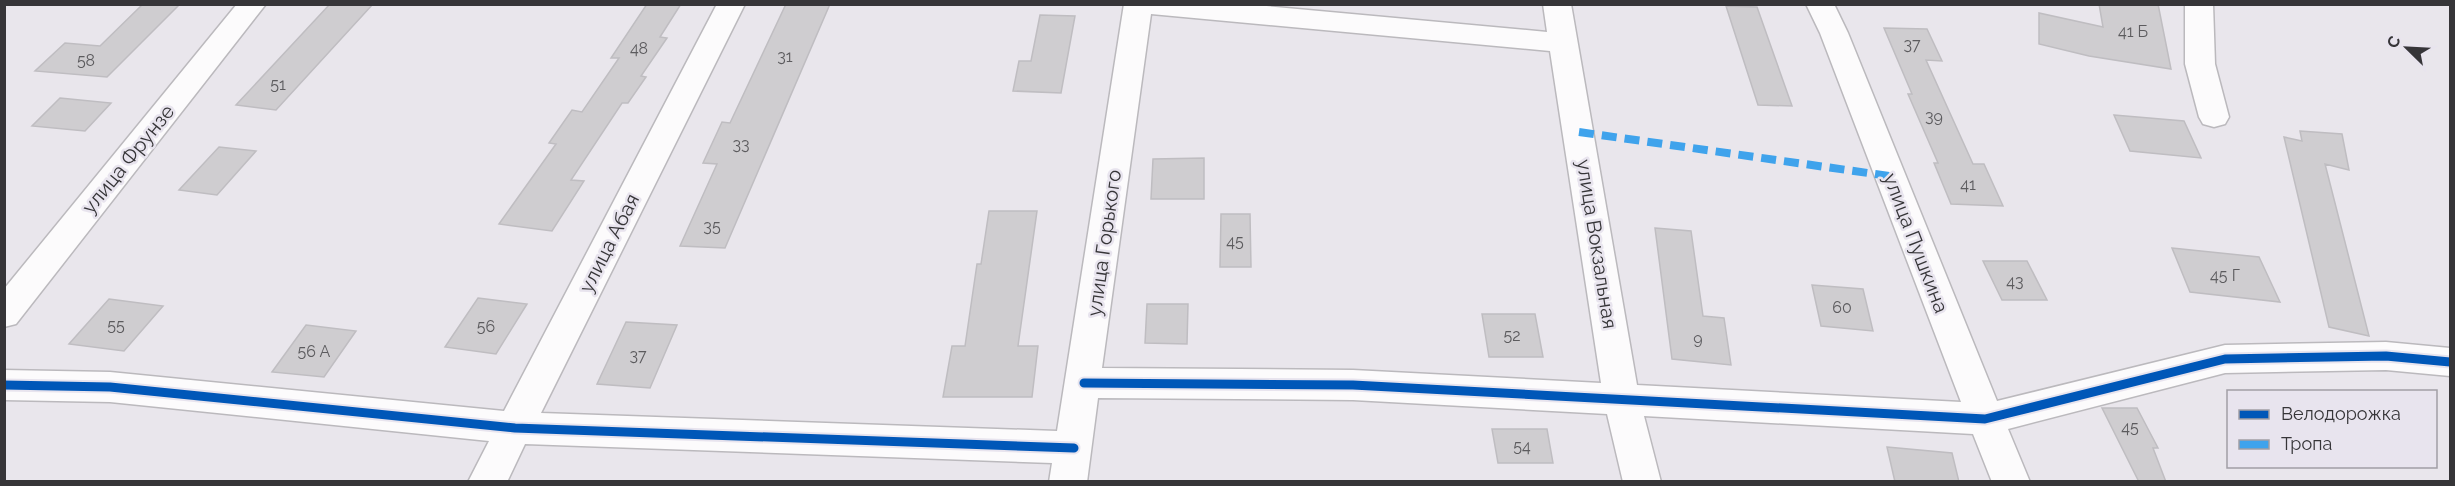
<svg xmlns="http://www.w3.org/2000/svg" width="2455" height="486" viewBox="0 0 2455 486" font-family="Raleway,sans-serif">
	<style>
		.building { fill: #cfcdd0; stroke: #bfbdc1; stroke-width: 1.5 }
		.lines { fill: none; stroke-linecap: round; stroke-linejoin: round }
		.minor-casing { stroke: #bbb9bd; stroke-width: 3 }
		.minor { fill: #fcfbfc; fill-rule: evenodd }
		.quiet { stroke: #3fa3ec; stroke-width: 8; stroke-dasharray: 15 8; stroke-linecap: butt }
		.cycleway-casing { stroke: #e8e4ee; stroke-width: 13 }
		.cycleway { stroke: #0057b8; stroke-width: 9 }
		.labels { text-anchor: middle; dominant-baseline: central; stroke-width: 5; stroke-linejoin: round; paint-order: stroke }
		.number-label { font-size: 16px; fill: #5c5b5e }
		.street-label { font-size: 20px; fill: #363538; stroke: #e8e4ee }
	</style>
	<rect width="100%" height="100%" fill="#e9e6ec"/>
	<!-- building -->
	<path class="building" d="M143,4H180L107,77L35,71L65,43L100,46Z
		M330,4H373L276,110L236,105Z
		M647,4H681L660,37L667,38L641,76L646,77L628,103H622L571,180L584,181L552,231L499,224L556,144L549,143L572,110L582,112L619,58H611Z
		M786,4H830L725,248L680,246L717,164L703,163L722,122L730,123Z
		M2099,4H2158L2171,69L2089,56L2039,44V13L2103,27Z
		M1726,6L1757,7L1792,106L1758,105Z
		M1040,15L1075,16L1061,93L1013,91L1019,61H1031Z
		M1884,28L1927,29L1942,61L1926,60L1973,164H1984L2003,206L1951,204L1934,163H1938L1908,94H1912Z
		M60,98L111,103L85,131L32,126Z
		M2114,115L2184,121L2201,158L2130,151Z
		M2300,131L2342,134L2349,170L2325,164L2369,336L2329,327L2284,137L2302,141Z
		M219,147L256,151L217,195L179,190Z
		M1204,158V199H1151L1153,159Z
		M989,211H1037L1018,346H1038L1032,397H943L952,346H965L977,264H981Z
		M1221,214H1250L1251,267H1220Z
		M1655,228L1691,231L1703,316L1724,318L1731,365L1672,359Z
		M2172,248L2259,257L2280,302L2190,292Z
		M1983,261H2027L2047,300H2002Z
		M1812,285L1863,289L1873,331L1821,326Z
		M478,298L527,304L496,354L445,347Z
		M109,299L163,306L124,351L69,344Z
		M1147,304H1188L1187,344L1145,343Z
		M1482,314H1535L1543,357H1489Z
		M626,322L677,325L650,388L597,384Z
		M306,325L356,331L324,377L272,372Z
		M2102,408H2137L2158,448H2153L2166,482H2139Z
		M1492,429H1547L1553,463H1498Z
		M1887,447L1952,453L1959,482H1895Z"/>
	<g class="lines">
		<defs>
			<path id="minor" d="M237,4H266L16,324L4,327V289Z
				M717,4H745L541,413L1057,431L1124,4H1244L1547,32L1543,4H1571L1637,385L1961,402L1820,33L1806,4H1834L1848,33L1997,401L2225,345L2386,342L2450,348V376L2386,370L2225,373L2008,429L2030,482H1992L1973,434L1644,416L1661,482H1623L1607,414L1353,400L1098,398L1087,482H1049L1052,463L525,444L507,482H468L489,441L110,402L4,400V370L110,372L504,411ZM1151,14L1550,51L1601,383L1353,370L1102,368Z
				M2185,4H2213L2215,64L2229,117L2225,124L2214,127L2203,124L2199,117L2185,64Z"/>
		</defs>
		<!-- minor casing -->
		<use href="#minor" class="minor-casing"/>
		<!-- minor -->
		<use href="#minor" class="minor"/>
		<!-- quiet -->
		<path class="quiet" d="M1579,132L1889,176"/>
		<defs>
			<path id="cycleway" d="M1084,383L1353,385L1985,419L2225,359L2386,356L2450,362
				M4,385L110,387L515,428L1074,448"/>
		</defs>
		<!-- cycleway casing -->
		<use href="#cycleway" class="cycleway-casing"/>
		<!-- cycleway -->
		<use href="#cycleway" class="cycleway"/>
	</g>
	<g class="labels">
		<!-- number labels -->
		<g class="number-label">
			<text x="2133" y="31">41 Б</text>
			<text x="1912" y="44">37</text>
			<text x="639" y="48">48</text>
			<text x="785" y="56">31</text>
			<text x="86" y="60">58</text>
			<text x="278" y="84">51</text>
			<text x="1934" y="116">39</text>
			<text x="741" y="144">33</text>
			<text x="1968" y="184">41</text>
			<text x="712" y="226">35</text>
			<text x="1235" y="241">45</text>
			<text x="2225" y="275">45 Г</text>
			<text x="2015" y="281">43</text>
			<text x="1842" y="307">60</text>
			<text x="116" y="325">55</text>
			<text x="486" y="326">56</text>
			<text x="1512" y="335">52</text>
			<text x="1698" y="338">9</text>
			<text x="314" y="351">56 А</text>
			<text x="638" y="355">37</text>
			<text x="2130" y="427">45</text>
			<text x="1522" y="446">54</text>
		</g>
		<!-- street labels -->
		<g class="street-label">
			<text transform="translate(128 159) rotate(-51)">улица Фрунзе</text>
			<text transform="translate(609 243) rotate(-63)">улица Абая</text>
			<text transform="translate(1104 243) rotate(-82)">улица Горького</text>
			<text transform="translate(1916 243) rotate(69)">улица Пушкина</text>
			<text transform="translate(1597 244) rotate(81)">улица Вокзальная</text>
		</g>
	</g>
	<!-- border -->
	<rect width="2455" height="486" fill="none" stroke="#363538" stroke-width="12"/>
	<!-- legend -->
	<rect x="2227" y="390" width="210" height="78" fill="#e8e4ee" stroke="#a19ea5" stroke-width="1.5"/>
	<rect x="2239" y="410" width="30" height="9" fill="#0057b8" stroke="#a19ea5" stroke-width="1.5"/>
	<text x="2281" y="420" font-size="18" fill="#363538">Велодорожка</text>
	<rect x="2239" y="440" width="30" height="9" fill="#3fa3ec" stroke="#a19ea5" stroke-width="1.5"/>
	<text x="2281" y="450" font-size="18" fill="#363538">Тропа</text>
	<!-- north arrow -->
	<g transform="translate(2407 48) rotate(294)" stroke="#e8e4ee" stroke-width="4.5" paint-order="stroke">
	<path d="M0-4.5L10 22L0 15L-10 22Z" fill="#363538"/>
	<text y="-9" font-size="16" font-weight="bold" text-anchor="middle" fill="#363538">С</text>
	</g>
</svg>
